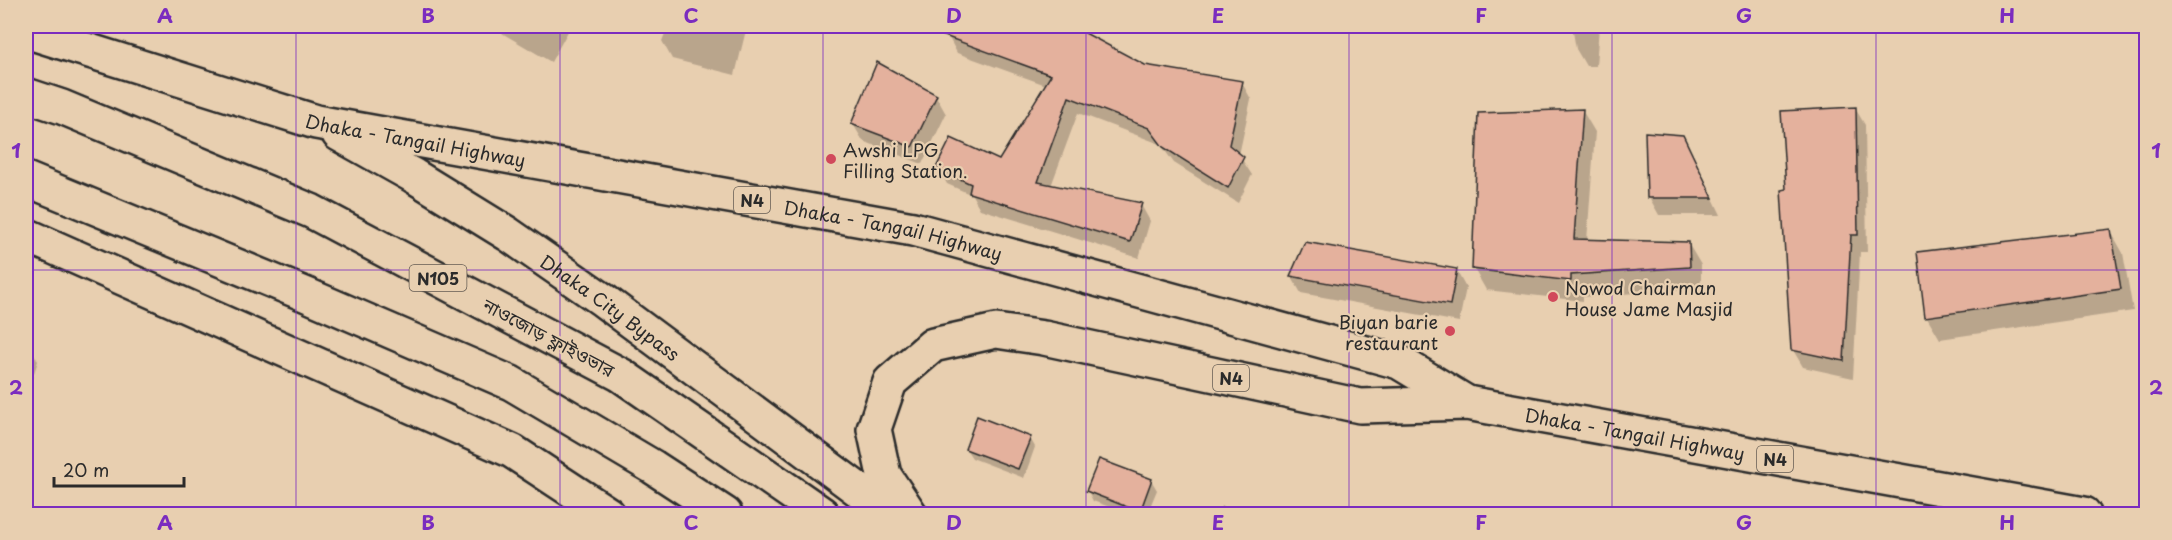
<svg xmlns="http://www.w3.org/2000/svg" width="2172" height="540" viewBox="0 0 2172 540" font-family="'Playpen Sans','Noto Sans Bengali',sans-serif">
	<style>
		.shadow { fill: #0003 }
		.building { fill: #e4b19d; stroke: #2b2b2b; stroke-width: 1.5 }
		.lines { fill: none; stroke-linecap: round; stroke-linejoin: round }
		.highway-casing { stroke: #2b2b2b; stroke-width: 38 }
		.highway { stroke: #e8cfb0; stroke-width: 33 }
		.grid { fill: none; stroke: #7b2cbf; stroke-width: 1.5; stroke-opacity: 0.55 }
		.poi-dot { fill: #d1495b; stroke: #e8cfb0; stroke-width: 2 }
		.labels { text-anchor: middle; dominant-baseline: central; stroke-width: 4.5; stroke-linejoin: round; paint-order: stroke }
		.shield { fill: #e8cfb0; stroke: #645c53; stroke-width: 1.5 }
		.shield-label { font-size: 16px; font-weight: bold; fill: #2b2b2b }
		.street-label { font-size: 18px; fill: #2b2b2b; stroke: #e8cfb0 }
		.poi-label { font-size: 18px; fill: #2b2b2b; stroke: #e8cfb0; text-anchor: start }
		.neatline { fill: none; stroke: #7b2cbf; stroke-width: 2 }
		.grid-label { font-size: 20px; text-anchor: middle; font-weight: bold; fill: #7b2cbf }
	</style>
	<rect width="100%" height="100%" fill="#e8cfb0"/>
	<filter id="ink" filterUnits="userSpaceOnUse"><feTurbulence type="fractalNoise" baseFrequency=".0167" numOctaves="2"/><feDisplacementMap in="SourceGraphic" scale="12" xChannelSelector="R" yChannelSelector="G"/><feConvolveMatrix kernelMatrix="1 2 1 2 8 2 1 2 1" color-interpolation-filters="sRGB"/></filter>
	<g filter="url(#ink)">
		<!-- shadow -->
		<path class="shadow" d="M490,26H571L551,62Z
			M668,26H747L735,75L672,59L662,41Z
			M953,26H1073L1072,27L1145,66L1242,83L1251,99L1239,155L1252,175L1238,203L1174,163L1160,144L1078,113L1051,186L1141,205L1150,221L1139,258L980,209L972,195L947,184L938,168L1000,162L1046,85L957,53L948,36Z
			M1572,26H1599L1596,66H1586L1576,49Z
			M936,96L946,114L922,164L863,141L853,124Z
			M1855,108L1865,125L1867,252H1860L1853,378L1803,367L1793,350L1787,191Z
			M1582,110L1595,132L1587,241L1688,243L1701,265V288L1583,297V301L1486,290L1474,269Z
			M1692,154L1721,215H1659L1649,197Z
			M2110,230L2123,253L2133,311L1940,339L1927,317L1918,253Z
			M1456,270L1466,288L1459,322L1301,293L1291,276Z
			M26,343L28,344L38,361L26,397Z
			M1030,438L1035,447L1024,478L972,458L966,449Z
			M1151,480L1157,490L1147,514H1129L1093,501L1088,491Z
			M1222,506L1242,514H1219Z"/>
		<!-- building -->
		<path class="building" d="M928,26H1072L1145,65L1243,81L1229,145L1244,157L1228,188L1163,147L1149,128L1069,97L1038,182L1142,203L1130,242L969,193L971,184L936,168L951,138L999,160L1051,75L928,30Z
			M877,62L937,95L912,147L851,124Z
			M1856,107L1858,235H1851L1844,361L1791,350L1781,190L1786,189L1781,111Z
			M1583,109L1574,239L1689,242L1690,267L1571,275V281L1472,269L1478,113Z
			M1645,132L1683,135L1713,198H1647Z
			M2111,229L2121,289L1925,317L1917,252Z
			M1305,242L1457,269L1450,305L1290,276Z
			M977,416L1031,437L1018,469L965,449Z
			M1099,459L1152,479L1140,512L1086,491Z"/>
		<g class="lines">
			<defs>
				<g id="highway">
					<path id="s1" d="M26,31L316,122L913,229L1399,362L1467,403"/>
					<path d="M26,95L62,107L311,211L621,375L822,514"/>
					<path id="s2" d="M339,134L414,176L508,234L603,300L891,514"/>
					<path d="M26,179L307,295L511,383L653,467L725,514"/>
					<path d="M26,235L512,451L608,514"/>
					<path id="s3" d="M910,514L884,475L874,429L890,382L933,345L996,331L1044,338L1360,406L1467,403L2084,514"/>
				</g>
			</defs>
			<!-- highway casing -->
			<use href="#highway" class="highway-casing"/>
			<!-- highway -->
			<use href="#highway" class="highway"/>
		</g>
	</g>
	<!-- grid -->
	<path class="grid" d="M296,26V514M560,26V514M823,26V514M1086,26V514M1349,26V514M1612,26V514M1876,26V514M26,270H2146"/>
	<!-- markers -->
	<g class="poi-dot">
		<circle cx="831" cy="159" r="6"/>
		<circle cx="1553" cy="297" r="6"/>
		<circle cx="1450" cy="331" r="6"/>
	</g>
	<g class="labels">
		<!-- shield labels -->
		<g class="shield">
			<rect x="734" y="187" width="36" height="26" rx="4.5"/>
			<rect x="409.5" y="265" width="57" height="26" rx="4.5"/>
			<rect x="1213" y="365" width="36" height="26" rx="4.5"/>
			<rect x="1757" y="446" width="36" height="26" rx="4.5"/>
		</g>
		<g class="shield-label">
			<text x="752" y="200">N4</text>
			<text x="438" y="278">N105</text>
			<text x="1231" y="378">N4</text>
			<text x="1775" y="459">N4</text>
		</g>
		<!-- street labels -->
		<g class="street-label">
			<text stroke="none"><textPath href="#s1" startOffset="405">Dhaka - Tangail Highway</textPath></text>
			<text stroke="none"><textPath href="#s1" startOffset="891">Dhaka - Tangail Highway</textPath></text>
			<text stroke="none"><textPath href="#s2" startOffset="322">Dhaka City Bypass</textPath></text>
			<text transform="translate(549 337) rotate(28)">নাওজোড় ফ্লাইওভার</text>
			<text stroke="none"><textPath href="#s3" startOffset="914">Dhaka - Tangail Highway</textPath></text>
		</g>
		<!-- poi labels -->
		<g class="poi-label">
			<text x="843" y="149">Awshi LPG<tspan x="843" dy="21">Filling Station.</tspan></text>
			<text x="1565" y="287">Nowod Chairman<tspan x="1565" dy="21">House Jame Masjid</tspan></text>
			<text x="1438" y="321" text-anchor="end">Biyan barie<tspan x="1438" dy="21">restaurant</tspan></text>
		</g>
	</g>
	<!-- margin -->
	<rect width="2172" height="540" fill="none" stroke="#e8cfb0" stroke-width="66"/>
	<!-- scale -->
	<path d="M54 477v9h130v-9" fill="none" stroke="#2b2b2b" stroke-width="3"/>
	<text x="63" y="477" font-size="18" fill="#2b2b2b" stroke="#e8cfb0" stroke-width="4.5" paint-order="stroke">20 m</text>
	<rect x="33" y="33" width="2106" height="474" class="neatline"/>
	<g class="grid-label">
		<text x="165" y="23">A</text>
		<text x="428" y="23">B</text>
		<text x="691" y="23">C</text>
		<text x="954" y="23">D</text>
		<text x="1218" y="23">E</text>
		<text x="1481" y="23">F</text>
		<text x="1744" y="23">G</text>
		<text x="2007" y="23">H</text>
		<text x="16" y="158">1</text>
		<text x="2156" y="158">1</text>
		<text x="16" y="395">2</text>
		<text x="2156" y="395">2</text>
		<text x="165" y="530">A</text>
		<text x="428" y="530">B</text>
		<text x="691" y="530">C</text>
		<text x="954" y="530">D</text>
		<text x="1218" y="530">E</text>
		<text x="1481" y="530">F</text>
		<text x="1744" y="530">G</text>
		<text x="2007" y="530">H</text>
	</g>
</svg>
